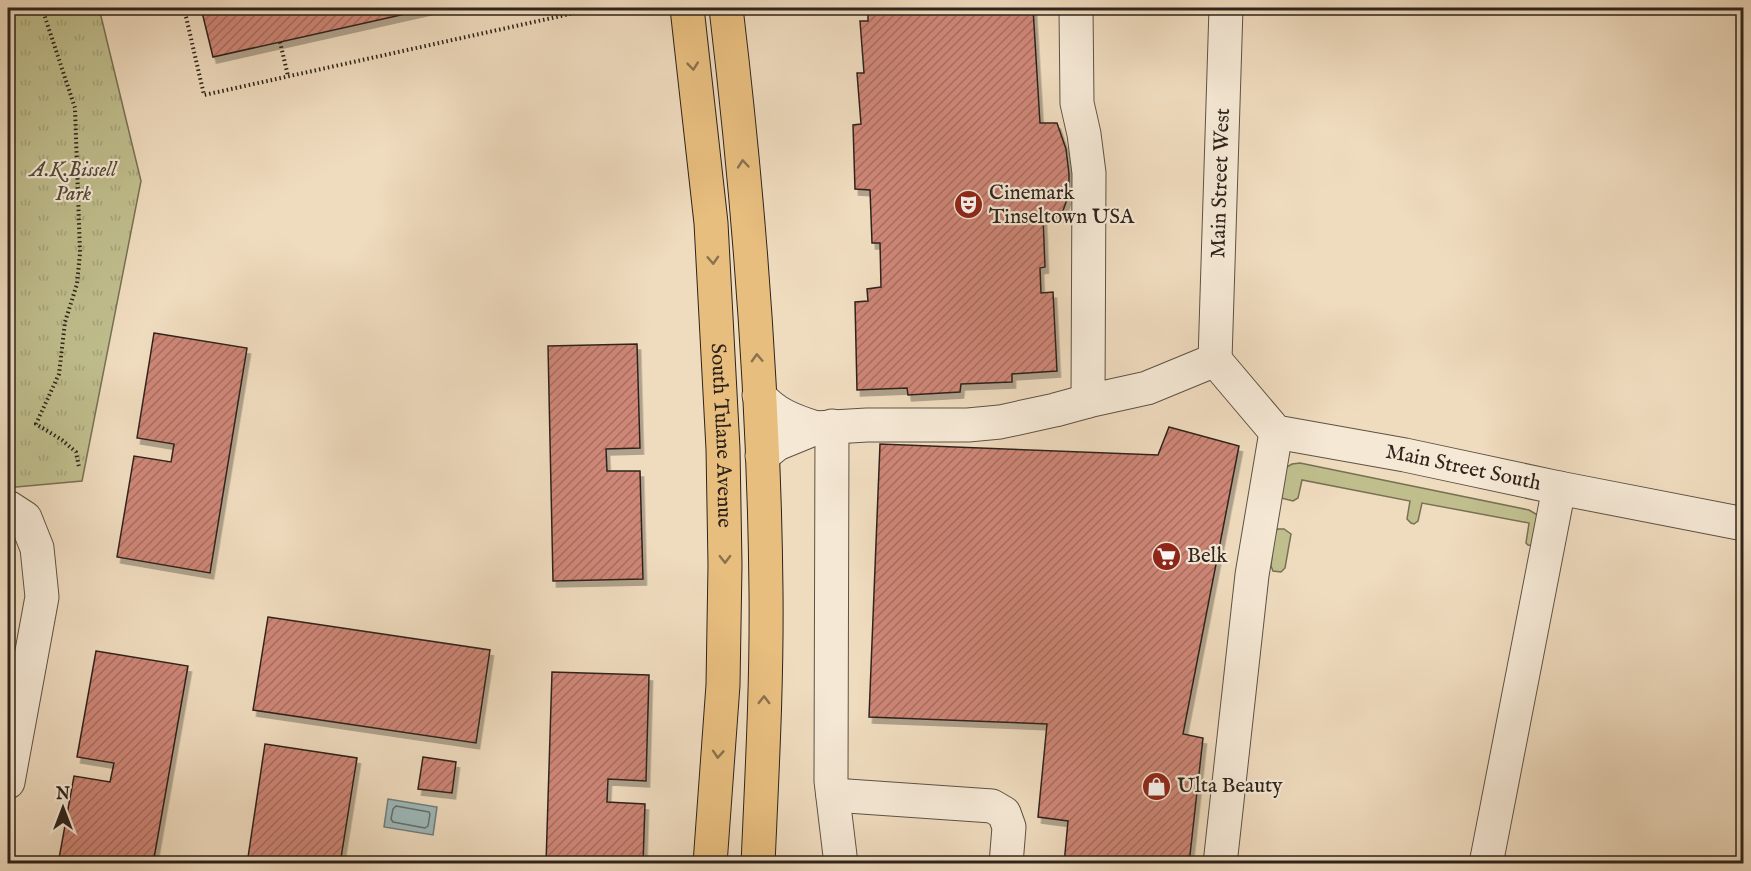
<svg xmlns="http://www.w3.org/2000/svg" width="1751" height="871" viewBox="0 0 1751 871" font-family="'IM FELL English',serif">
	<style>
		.green { fill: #c0be8d; stroke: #777154; stroke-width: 1.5 }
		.park { fill: url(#park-tufts); stroke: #777154; stroke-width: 1.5 }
		.water { fill: #9db9bb; stroke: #717d7b; stroke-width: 1.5 }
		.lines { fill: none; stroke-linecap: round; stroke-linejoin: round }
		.shore { stroke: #666e6c; stroke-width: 1.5 }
		.building { fill: url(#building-hatch); stroke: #2e241c; stroke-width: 1.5; filter: url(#shadow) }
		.minor-casing { stroke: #5e5244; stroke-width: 35 }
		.major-casing { stroke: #2e241c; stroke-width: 35 }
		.path { stroke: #2e241c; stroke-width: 4; stroke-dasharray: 1.5 3; stroke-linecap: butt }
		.minor { stroke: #f5e8d5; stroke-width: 33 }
		.major { stroke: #e8be7f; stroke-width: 33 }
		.oneway { stroke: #8b714e }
		.labels { text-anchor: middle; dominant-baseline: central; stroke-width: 4.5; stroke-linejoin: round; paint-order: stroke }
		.park-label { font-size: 21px; font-style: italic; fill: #524a38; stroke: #f5e8d5 }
		.street-label { font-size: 21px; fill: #2e241c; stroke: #f5e8d5 }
		.poi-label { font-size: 21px; fill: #2e241c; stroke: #f5e8d5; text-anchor: start }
	</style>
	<defs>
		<pattern id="park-tufts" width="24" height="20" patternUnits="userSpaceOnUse" patternTransform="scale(1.5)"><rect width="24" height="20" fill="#c0be8d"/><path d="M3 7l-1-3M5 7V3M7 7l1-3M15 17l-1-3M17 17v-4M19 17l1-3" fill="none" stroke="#a5a379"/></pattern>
		<pattern id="building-hatch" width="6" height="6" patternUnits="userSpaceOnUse" patternTransform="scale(1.5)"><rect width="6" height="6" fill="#ce8677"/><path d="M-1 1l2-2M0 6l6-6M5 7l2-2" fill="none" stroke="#a86d61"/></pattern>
		<filter id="shadow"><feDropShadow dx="3.5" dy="6" stdDeviation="0" flood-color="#0004"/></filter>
	</defs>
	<rect width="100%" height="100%" fill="#efdbbe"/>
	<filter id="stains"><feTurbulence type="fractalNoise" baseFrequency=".00333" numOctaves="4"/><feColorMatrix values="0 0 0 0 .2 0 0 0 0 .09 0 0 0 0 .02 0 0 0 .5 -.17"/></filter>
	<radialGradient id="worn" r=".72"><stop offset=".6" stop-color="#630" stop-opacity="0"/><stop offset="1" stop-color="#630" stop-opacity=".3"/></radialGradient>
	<!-- green -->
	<path class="green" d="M1300,463L1529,510L1536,514L1539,520L1534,546L1528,545L1526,543L1529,523L1422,503L1418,521L1414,524L1411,523L1407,519L1410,501L1302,480L1298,498L1293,501L1281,498L1285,468L1292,464Z
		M1277,529H1284L1291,534L1285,568L1281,572L1273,571L1271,566L1274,537Z"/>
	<!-- park -->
	<path class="park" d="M8,8H99L141,181L82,481L16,487L8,485Z"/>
	<!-- water -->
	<path class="water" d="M388,799L437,807L433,835L384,827Z"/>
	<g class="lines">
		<!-- shore -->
		<path class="shore" d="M396,806L429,812L430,814L428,826L425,828L393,822L391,819L393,809Z"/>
	</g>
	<!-- building -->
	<path class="building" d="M201,8H432L213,57Z
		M868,8H1033L1040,123H1057L1066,149L1069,174V194L1061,216L1043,217L1045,267L1040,268L1041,293L1053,292L1057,371L1012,374V382L961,384L960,392L908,395L907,388L857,390L855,302L868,301L867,289L881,287L880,243H872L870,190L855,189L853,125L861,124L857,73H864L860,21H868Z
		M154,333L247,348L210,573L117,557L134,456L171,462L174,444L137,438Z
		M637,344L640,448L606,449L607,471H640L643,579L553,581L548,346Z
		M1169,427L1239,446L1183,734L1203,738L1189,864H1064L1068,821L1038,817L1047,724L869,717L880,444L1158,455Z
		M268,617L490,650L476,743L253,710Z
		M96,651L188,666L153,864H58L74,776L110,782L114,763L77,757Z
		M552,672L649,675L646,781L608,779L607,802L645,804L643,864H546Z
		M265,744L357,758L340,864H247Z
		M423,757L456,762L452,793L418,789Z"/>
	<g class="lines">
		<defs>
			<g id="minor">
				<path d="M1076,8L1077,103L1084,134L1089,173L1088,401"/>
				<path id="s1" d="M1215,360L1276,432L1405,455L1559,488L1744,524"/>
				<path id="s2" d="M1215,360L1226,8"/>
				<path d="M759,395C774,414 794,421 816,428"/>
				<path d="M832,426L831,781L841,864"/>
				<path d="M762,456L777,444L816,428L867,425H968L1000,422L1055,410L1088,401L1147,388L1215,360"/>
				<path d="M8,507L25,518L37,548L42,597L8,782"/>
				<path d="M833,795L992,806L1004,813L1009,827L1006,864"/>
				<path d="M1220,864L1252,575L1276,432"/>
				<path d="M1486,864L1559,488"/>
			</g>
			<g id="major">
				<path id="s3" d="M687,8L711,223L723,449L725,565L723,685L710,864"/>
				<path d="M726,8C749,201 764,396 766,591C767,682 762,773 758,864"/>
			</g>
		</defs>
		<!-- minor casing -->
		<use href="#minor" class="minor-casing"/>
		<!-- major casing -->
		<use href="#major" class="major-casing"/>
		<!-- path -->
		<path class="path" d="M42,8L75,108L80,253L77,284L65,322L59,374L36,424L62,440L76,452L79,467
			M184,8L204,95L597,8
			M280,42L288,76"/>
		<!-- minor -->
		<use href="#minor" class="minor"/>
		<!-- major -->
		<use href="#major" class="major"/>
	</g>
	<!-- one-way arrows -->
	<defs><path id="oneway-chevron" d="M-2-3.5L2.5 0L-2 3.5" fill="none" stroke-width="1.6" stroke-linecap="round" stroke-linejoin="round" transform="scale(1.5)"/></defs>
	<g class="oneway">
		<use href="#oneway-chevron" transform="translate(693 66) rotate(84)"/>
		<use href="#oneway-chevron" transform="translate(743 164) rotate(-95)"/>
		<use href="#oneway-chevron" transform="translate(713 260) rotate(87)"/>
		<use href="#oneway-chevron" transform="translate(757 358) rotate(-92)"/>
		<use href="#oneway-chevron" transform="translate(725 559) rotate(89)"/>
		<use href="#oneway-chevron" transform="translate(764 700) rotate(-89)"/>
		<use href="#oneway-chevron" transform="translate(718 754) rotate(94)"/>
	</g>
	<!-- icons -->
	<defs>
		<symbol id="theatre-disc" viewBox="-11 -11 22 22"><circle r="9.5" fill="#8f2418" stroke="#f5e8d5"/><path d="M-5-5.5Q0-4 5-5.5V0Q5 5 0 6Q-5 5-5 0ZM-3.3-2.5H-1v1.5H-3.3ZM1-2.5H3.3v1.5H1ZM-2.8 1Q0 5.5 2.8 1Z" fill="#fff"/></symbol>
		<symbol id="supermarket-disc" viewBox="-11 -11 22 22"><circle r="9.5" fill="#8f2418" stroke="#f5e8d5"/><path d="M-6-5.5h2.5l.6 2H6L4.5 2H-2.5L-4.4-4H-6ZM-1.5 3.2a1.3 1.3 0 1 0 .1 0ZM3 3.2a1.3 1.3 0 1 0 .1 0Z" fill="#fff"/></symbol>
		<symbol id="shop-disc" viewBox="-11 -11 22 22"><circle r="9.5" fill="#8f2418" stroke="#f5e8d5"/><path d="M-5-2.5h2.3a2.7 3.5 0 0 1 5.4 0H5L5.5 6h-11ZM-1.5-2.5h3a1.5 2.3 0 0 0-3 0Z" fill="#fff"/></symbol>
	</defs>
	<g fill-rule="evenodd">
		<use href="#theatre-disc" x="952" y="188" width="33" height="33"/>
		<use href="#supermarket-disc" x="1150" y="540" width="33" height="33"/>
		<use href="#shop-disc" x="1140" y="770" width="33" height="33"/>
	</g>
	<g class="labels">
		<!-- park labels -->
		<g class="park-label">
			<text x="73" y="170">A.K.Bissell<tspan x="73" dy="24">Park</tspan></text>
		</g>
		<!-- street labels -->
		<g class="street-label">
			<text stroke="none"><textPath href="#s2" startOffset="177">Main Street West</textPath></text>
			<text stroke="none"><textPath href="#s3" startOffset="429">South Tulane Avenue</textPath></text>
			<text stroke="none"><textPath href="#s1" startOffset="285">Main Street South</textPath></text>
		</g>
		<!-- poi labels -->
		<g class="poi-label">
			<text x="989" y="193">Cinemark<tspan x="989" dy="24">Tinseltown USA</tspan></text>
			<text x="1187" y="556">Belk</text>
			<text x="1177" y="786">Ulta Beauty</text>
		</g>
	</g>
	<!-- margin -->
	<rect width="1751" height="871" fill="none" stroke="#efdbbe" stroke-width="30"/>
	<rect x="9" y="9" width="1733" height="853" fill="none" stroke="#2e241c" stroke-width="3"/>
	<rect x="15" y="15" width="1721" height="841" fill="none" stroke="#2e241c" stroke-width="1.5"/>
	<!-- north arrow -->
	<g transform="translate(63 808)" stroke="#f5e8d5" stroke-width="4.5" paint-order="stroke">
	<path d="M0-4.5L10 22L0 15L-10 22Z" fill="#2e241c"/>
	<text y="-9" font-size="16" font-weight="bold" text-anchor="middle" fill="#2e241c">N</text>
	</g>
	<rect width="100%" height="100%" filter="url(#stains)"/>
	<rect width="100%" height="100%" fill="url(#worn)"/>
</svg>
